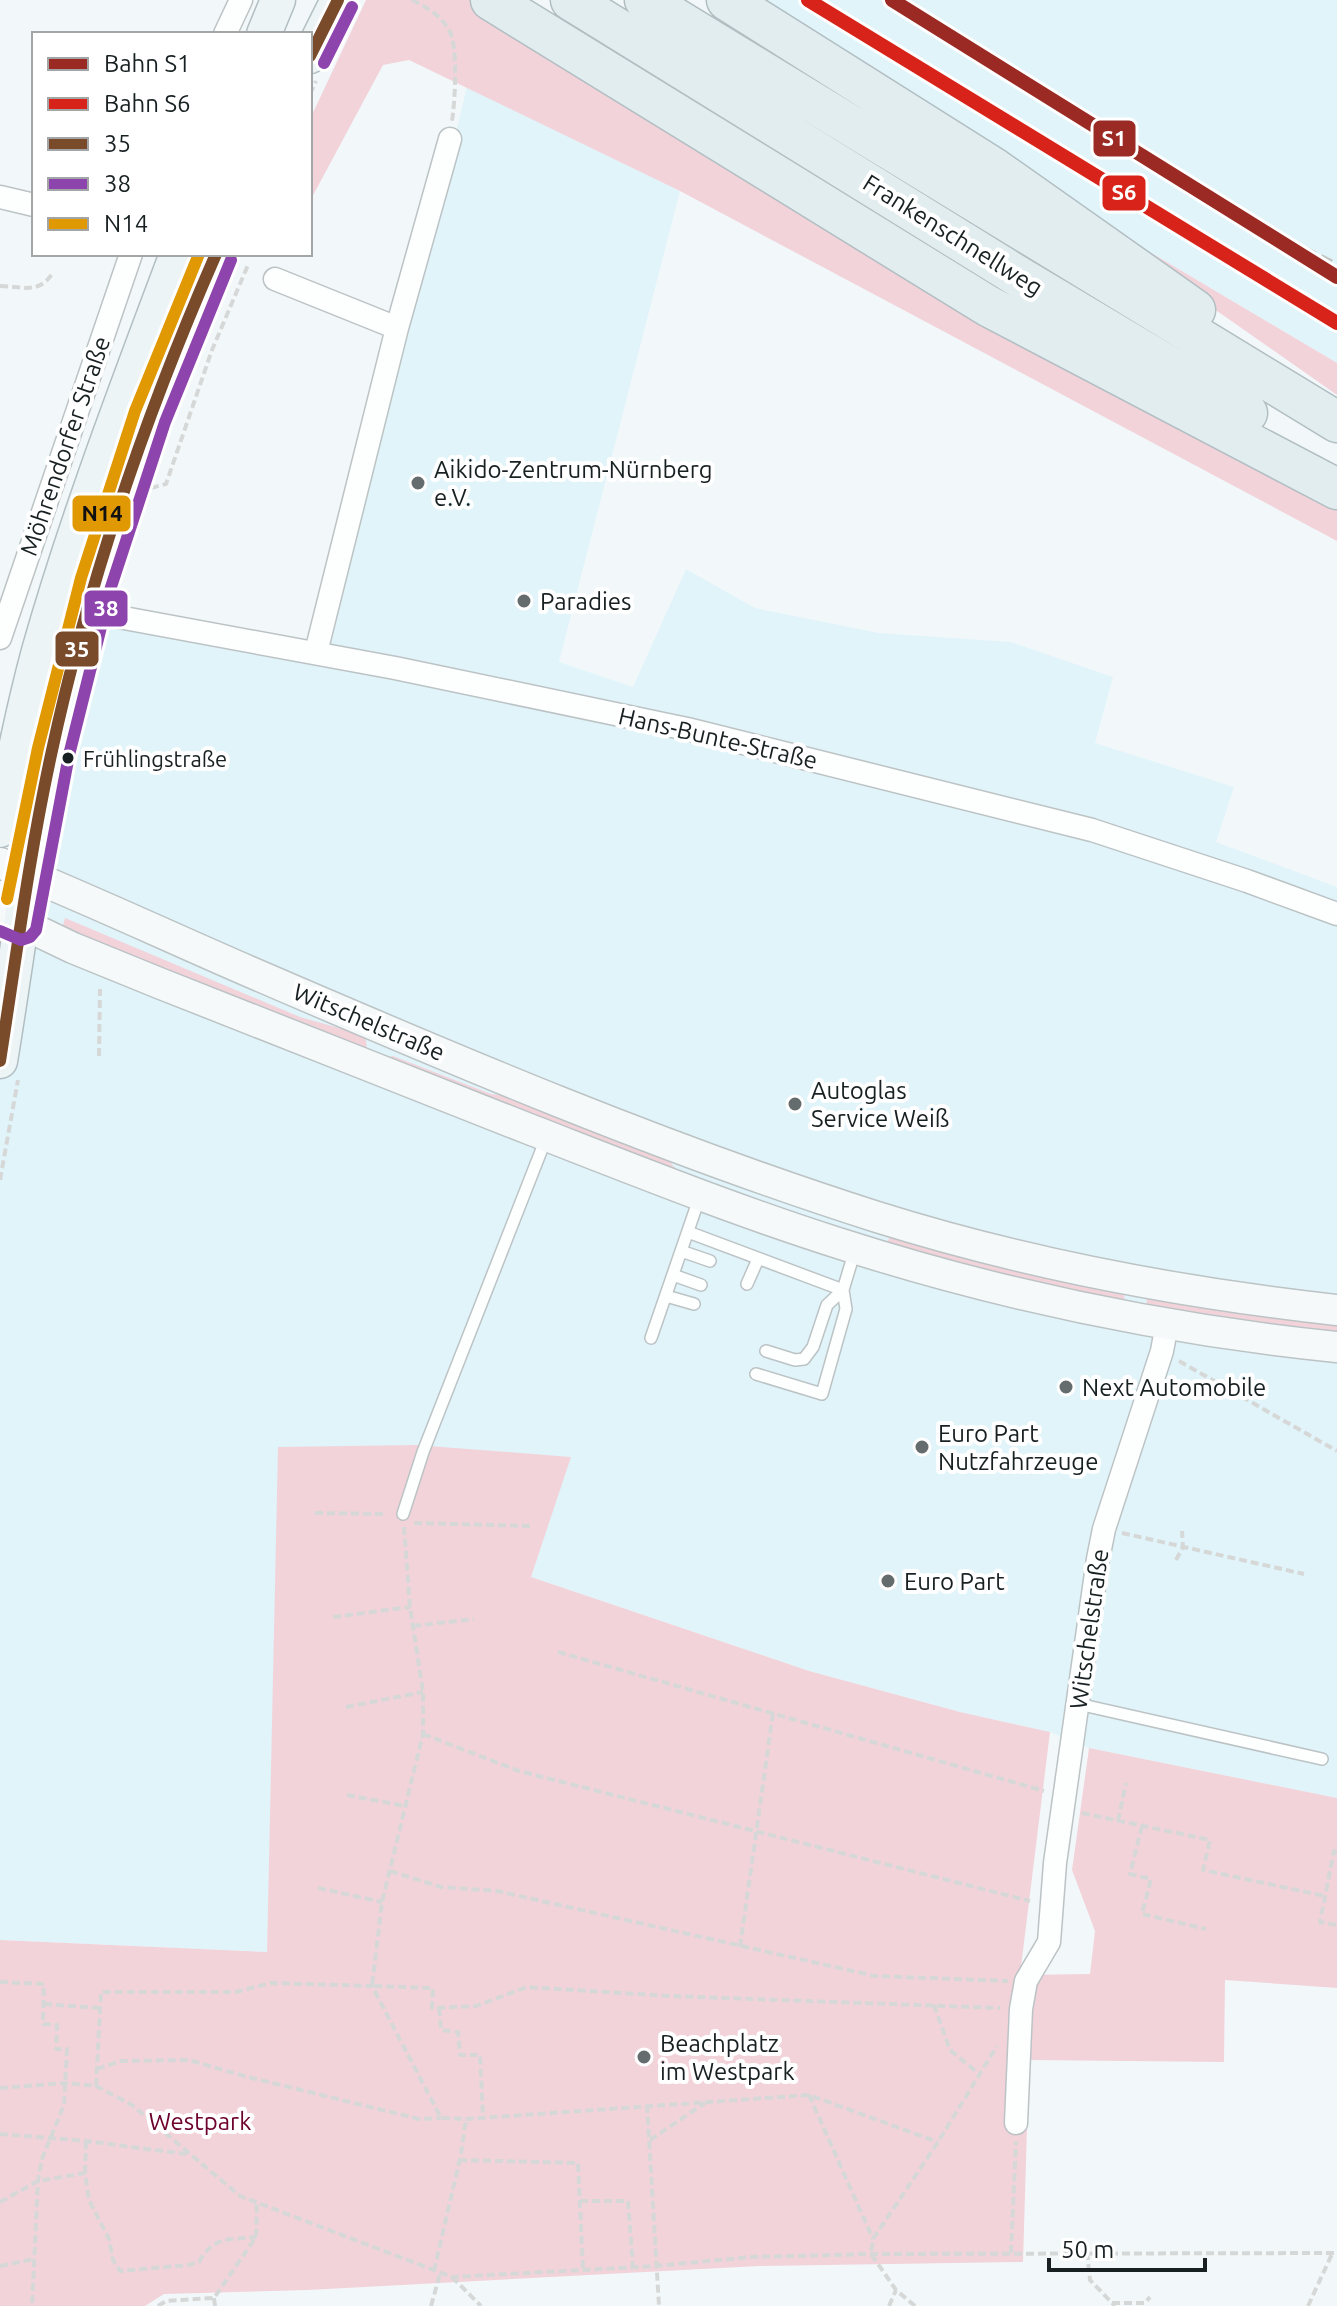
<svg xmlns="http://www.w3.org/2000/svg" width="1337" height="2306" viewBox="0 0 1337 2306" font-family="Ubuntu,sans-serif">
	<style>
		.built { fill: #e1f4fa }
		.green { fill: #f2d3da }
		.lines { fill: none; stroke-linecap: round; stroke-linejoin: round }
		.lane-casing { stroke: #bcc3c5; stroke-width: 14 }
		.street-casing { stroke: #bcc3c5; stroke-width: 25 }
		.secondary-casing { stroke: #bcc3c5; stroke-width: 33 }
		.primary-casing { stroke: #b1bec2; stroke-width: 37 }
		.highway-casing { stroke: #b1bec2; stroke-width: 43 }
		.path { stroke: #d6d8d8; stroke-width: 4; stroke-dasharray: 8 4; stroke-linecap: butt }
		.lane { stroke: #fdfefe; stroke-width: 11 }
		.street { stroke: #fdfefe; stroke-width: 22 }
		.secondary { stroke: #f5f9fa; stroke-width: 30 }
		.primary { stroke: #edf4f6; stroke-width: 34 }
		.highway { stroke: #e2edf0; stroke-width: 40 }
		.rail { stroke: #c2c4c4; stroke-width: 6; stroke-dasharray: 12 6; stroke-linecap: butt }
		.path-bridge { stroke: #d6d8d8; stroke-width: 4; stroke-dasharray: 8 4; stroke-linecap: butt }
		.bus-1-casing { stroke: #fff; stroke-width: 18 }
		.bus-2-casing { stroke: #fff; stroke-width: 18 }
		.bus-3-casing { stroke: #fff; stroke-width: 18 }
		.bus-1 { stroke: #7a4b2a; stroke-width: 12 }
		.bus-2 { stroke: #8e44ad; stroke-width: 12 }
		.bus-3 { stroke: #e19903; stroke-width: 12 }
		.rail-1-casing { stroke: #fff; stroke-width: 20 }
		.rail-2-casing { stroke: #fff; stroke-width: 20 }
		.rail-1 { stroke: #9a2a23; stroke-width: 14 }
		.rail-2 { stroke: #d72319; stroke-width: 14 }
		.poi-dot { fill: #646c6e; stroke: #fff; stroke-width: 3 }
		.bus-dot { fill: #182022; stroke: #fff; stroke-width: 3 }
		.labels { text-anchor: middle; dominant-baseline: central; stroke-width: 8; stroke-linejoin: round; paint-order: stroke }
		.bus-label { font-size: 22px; fill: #182022; stroke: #fff; text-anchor: start }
		.street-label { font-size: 24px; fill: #182022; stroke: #fff }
		.poi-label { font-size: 24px; fill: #182022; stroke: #fff; text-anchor: start }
		.park-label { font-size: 24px; fill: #6d002c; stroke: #fff }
		.line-badge { stroke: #fff; stroke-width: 3 }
		.badge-label { font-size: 22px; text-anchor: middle; font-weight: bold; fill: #fff }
		.pale-badge-label { font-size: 22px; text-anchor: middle; font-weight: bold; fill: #111 }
	</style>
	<rect width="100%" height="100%" fill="#f2f8fa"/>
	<!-- built -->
	<path class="built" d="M751,0H1337V363L1116,232Z
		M467,87L680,191L559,662L633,687L686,569L755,608L879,633L1011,642L1113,677L1095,743L1234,787L1216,842L1337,887V1798L1089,1748L1050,1732L960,1712L809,1671L531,1577L570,1457L279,1447L267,1952L0,1940V974L79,608L330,643Z"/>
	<!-- green -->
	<path class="green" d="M366,0H470L1337,498V541L680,191L409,60L383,65L310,201V119Z
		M1116,232L1337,363V395L1123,245Z
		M65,918L300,1017L360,1034L366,1040L367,1050L62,929Z
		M393,1056L491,1094L516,1097L666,1158L679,1172L389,1062V1057Z
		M892,1233L1121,1289C1125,1296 1126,1299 1122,1306L886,1244Z
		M1147,1297L1337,1321V1336L1146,1310Z
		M416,1445L571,1457L531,1577L809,1671L960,1712L1050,1732L1020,1975L1090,1974L1095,1931L1072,1870L1089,1748L1337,1798V1988L1225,1980L1224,2062L1029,2060L1023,2262L759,2266L308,2290L164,2294L145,2306H0V1940L267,1952L278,1447Z"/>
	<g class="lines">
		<defs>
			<path id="lane" d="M688,1232L843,1290L827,1305L813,1347L804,1359L795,1360L766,1351
				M681,1251L710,1261
				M673,1275L701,1285
				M747,1284L758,1259
				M666,1296L694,1304
				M651,1338L700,1196
				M756,1374L822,1394L846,1309L843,1290L855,1250
				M403,1514L423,1452L547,1136
				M1078,1704L1322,1759"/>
			<path id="street" d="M225,34L241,0
				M0,197L34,205
				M275,279L397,328
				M86,611L395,668L687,729L1092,830L1247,881L1337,914
				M0,638L131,254
				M316,652L397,328L450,139
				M1016,2123L1021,2009L1026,1981L1049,1942L1055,1863L1098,1559L1104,1529L1162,1351L1167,1324"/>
			<path id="secondary" d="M0,863C84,897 165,935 248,971C454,1060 663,1149 877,1217C1027,1264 1182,1293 1337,1310
				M0,913L73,948L159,983C282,1032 406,1080 529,1129C632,1169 734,1210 838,1243C1000,1295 1168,1330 1337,1347"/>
			<path id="primary" d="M264,34L278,0
				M310,56L338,0
				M0,830C11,770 23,710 39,651C77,517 128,385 177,254
				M0,1061C17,959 29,856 51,755C88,583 143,414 216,254"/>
			<path id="highway" d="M491,0L988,306L1337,489
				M571,0L1019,277L1247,413
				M645,0L1337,422
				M727,0L995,169L1195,310"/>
		</defs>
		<!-- lane casing -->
		<use href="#lane" class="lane-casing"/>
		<!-- street casing -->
		<use href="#street" class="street-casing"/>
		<!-- secondary casing -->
		<use href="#secondary" class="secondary-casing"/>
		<!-- primary casing -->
		<use href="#primary" class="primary-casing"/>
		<!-- highway casing -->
		<use href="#highway" class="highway-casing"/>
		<!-- path -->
		<path class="path" d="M412,0C425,6 443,17 450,32C458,47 455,103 452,121
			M310,94L316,81
			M0,286C21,286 38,295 52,274
			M151,488L166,484L212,350L248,265
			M99,1056L100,989
			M0,1180L18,1080
			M1179,1361L1337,1451
			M315,1513L387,1514
			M414,1523L532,1526
			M404,1527L410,1607L423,1692V1734L382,1902L372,1986L433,1988L432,2008L476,2006L527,1987L671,1996L1000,2008
			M1122,1533L1304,1574
			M1176,1560L1183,1547L1182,1531
			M333,1617L410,1607
			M413,1626L474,1619
			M558,1652L1044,1791
			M346,1707L423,1692
			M423,1734L519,1771L1030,1901
			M347,1795L405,1806
			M1082,1813L1210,1840L1203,1870L1325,1896
			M1118,1821L1126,1783
			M1142,1826L1130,1874L1151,1879L1142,1914L1206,1929
			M1337,1852L1334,1851L1320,1922L1337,1925
			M390,1871L441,1887L497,1891L875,1976L1008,1981
			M318,1888L382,1902
			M740,1947L773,1713
			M0,1982L44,1984L43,2024L57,2025L56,2049H67L64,2105L42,2159L38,2181L32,2306
			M44,2004L100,2008
			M934,2005L950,2050L978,2073
			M439,2008L441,2030L458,2032L460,2055H480L483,2117
			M97,2069L121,2061L189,2060L244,2076L419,2119L441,2118
			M96,2086L101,1992H236L271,1983L372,1986L441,2118L466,2119L809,2095L938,2142
			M0,2088L66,2083L96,2086L132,2105L240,2196L452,2277L655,2266L752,2257L871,2254L1337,2253
			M809,2095L873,2239
			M647,2105L659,2306
			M0,2134L86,2141L186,2154
			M650,2140L705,2103
			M459,2160L578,2163L583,2269
			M85,2173L86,2141
			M580,2201H628L633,2266
			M0,2202L38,2181L85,2173L89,2200L109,2239L113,2260L120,2271L188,2265L199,2262C213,2236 228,2240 256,2237
			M1087,2252L1090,2280L1115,2306
			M1011,2253L1016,2141
			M0,2266L34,2259
			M434,2271L461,2154L466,2119
			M452,2277L481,2306
			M214,2298L215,2306
			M1112,2303H1145L1150,2297
			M158,2306L166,2301L214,2298L256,2237L257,2203
			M431,2306L440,2274
			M889,2306L896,2290
			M915,2306L896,2290L871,2254L873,2239L938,2142L997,2046
			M1308,2306L1332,2254"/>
		<!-- lane -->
		<use href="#lane" class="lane"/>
		<!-- street -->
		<use href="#street" class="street"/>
		<!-- secondary -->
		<use href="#secondary" class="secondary"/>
		<!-- primary -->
		<use href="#primary" class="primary"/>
		<!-- highway -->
		<use href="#highway" class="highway"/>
		<!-- rail -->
		<path class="rail" d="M1179,179L1253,224L1337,265"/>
		<!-- path-bridge -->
		<path class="path-bridge" d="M175,412L220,300L221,279L233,254"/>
		<defs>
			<path id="bus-1" d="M310,56L338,0
				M0,1061C16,959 29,856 51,755C88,582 145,416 216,254"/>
			<path id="bus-2" d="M324,63L352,7
				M0,931L21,940L30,937L36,930L69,755L111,587L165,422L231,260"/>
			<path id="bus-3" d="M7,899L38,748L81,578L135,411L199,254"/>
		</defs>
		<!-- bus-1 casing -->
		<use href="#bus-1" class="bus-1-casing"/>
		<!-- bus-2 casing -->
		<use href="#bus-2" class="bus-2-casing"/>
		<!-- bus-3 casing -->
		<use href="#bus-3" class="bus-3-casing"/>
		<!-- bus-1 -->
		<use href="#bus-1" class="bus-1"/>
		<!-- bus-2 -->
		<use href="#bus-2" class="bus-2"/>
		<!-- bus-3 -->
		<use href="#bus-3" class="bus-3"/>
		<defs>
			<path id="rail-1" d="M892,0L1337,277"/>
			<path id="rail-2" d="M808,0L1337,323"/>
		</defs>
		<!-- rail-1 casing -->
		<use href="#rail-1" class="rail-1-casing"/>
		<!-- rail-2 casing -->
		<use href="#rail-2" class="rail-2-casing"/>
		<!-- rail-1 -->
		<use href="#rail-1" class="rail-1"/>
		<!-- rail-2 -->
		<use href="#rail-2" class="rail-2"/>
	</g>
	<!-- markers -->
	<g class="poi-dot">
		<circle cx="418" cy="483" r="8"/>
		<circle cx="524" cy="601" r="8"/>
		<circle cx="795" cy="1104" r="8"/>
		<circle cx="1066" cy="1387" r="8"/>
		<circle cx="922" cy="1447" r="8"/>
		<circle cx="888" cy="1581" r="8"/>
		<circle cx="644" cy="2057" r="8"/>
	</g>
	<circle class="bus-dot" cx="68" cy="758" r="7"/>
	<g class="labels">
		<!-- bus labels -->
		<g class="bus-label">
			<text x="83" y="758">Frühlingstraße</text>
		</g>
		<!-- street labels -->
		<g class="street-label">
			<text transform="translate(953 235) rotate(32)">Frankenschnellweg</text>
			<text transform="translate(65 446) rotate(-71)">Möhrendorfer Straße</text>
			<text transform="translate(718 738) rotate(13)">Hans-Bunte-Straße</text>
			<text transform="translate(369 1022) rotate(23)">Witschelstraße</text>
			<text transform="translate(1089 1629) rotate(-82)">Witschelstraße</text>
		</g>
		<!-- poi labels -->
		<g class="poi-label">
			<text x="434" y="469">Aikido-Zentrum-Nürnberg<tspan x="434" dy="28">e.V.</tspan></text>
			<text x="540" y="601">Paradies</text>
			<text x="811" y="1090">Autoglas<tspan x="811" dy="28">Service Weiß</tspan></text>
			<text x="1082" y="1387">Next Automobile</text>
			<text x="938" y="1433">Euro Part<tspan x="938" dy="28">Nutzfahrzeuge</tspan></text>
			<text x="904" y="1581">Euro Part</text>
			<text x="660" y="2043">Beachplatz<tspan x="660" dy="28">im Westpark</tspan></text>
		</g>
		<!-- park labels -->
		<g class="park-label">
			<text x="200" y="2121">Westpark</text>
		</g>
	</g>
	<g class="line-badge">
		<rect x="1092" y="119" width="45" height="39" rx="8" fill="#9a2a23"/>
		<rect x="1101" y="174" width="46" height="38" rx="8" fill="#d72319"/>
		<rect x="71" y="494" width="61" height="39" rx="8" fill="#e19903"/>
		<rect x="83" y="589" width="46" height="39" rx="8" fill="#8e44ad"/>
		<rect x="54" y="630" width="46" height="38" rx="8" fill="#7a4b2a"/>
	</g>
	<g class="badge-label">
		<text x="1114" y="146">S1</text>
		<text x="1124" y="200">S6</text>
		<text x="106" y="616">38</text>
		<text x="77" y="657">35</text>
	</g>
	<g class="pale-badge-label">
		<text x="102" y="521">N14</text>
	</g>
	<!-- legend -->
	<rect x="32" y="32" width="280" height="224" fill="#ffffff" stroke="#a3a6a7" stroke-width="2"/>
	<rect x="48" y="58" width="40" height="12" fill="#9a2a23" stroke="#a3a6a7" stroke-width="2"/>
	<text x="104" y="72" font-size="24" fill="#182022">Bahn S1</text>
	<rect x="48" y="98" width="40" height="12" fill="#d72319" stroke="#a3a6a7" stroke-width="2"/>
	<text x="104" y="112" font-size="24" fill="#182022">Bahn S6</text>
	<rect x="48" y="138" width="40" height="12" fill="#7a4b2a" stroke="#a3a6a7" stroke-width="2"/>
	<text x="104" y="152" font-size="24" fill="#182022">35</text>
	<rect x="48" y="178" width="40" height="12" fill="#8e44ad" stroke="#a3a6a7" stroke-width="2"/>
	<text x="104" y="192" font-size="24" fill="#182022">38</text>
	<rect x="48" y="218" width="40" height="12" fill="#e19903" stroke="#a3a6a7" stroke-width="2"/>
	<text x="104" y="232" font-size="24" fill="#182022">N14</text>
	<!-- scale -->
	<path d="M1049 2258v12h156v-12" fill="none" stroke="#182022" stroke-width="4"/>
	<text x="1061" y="2258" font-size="24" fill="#182022" stroke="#ffffff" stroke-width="6" paint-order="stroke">50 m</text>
</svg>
